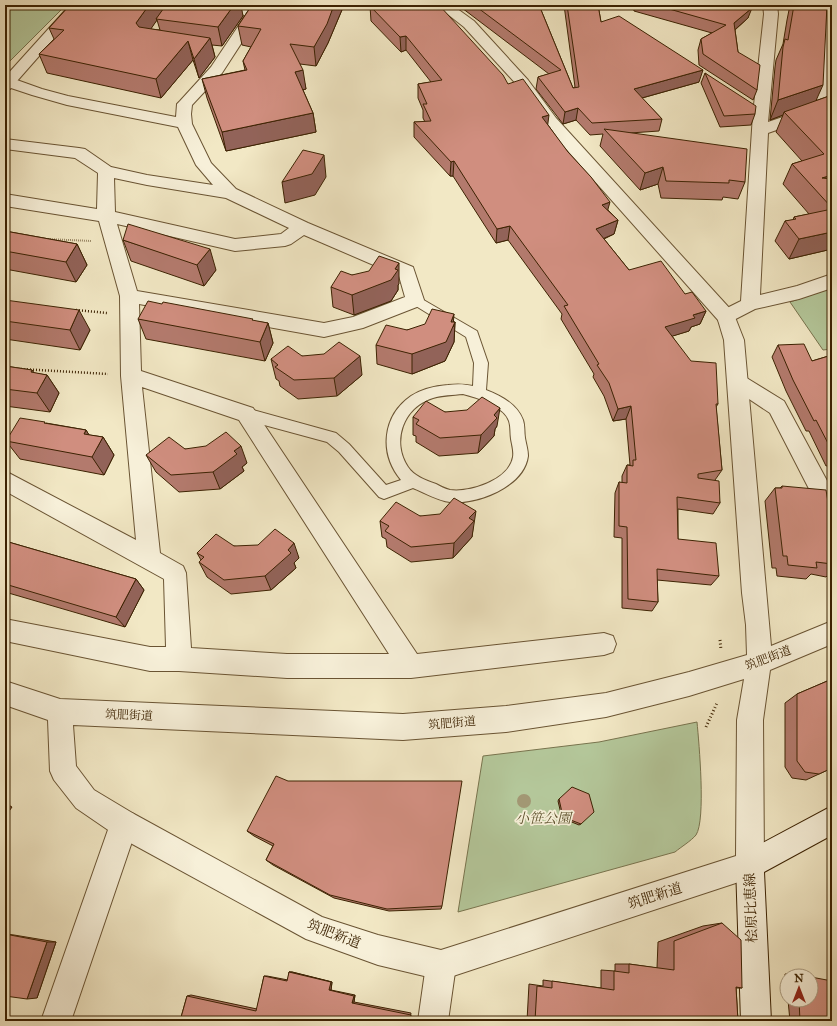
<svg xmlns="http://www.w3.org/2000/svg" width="837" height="1026" viewBox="0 0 837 1026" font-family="'IM FELL Great Primer','Noto Serif JP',serif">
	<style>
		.green { fill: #b4c79a; stroke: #78744e }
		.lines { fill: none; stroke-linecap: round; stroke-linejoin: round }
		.service-casing { stroke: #6a5433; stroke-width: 2 }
		.minor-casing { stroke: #6a5433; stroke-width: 2 }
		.tertiary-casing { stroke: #6a5433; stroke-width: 2 }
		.secondary-casing { stroke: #3c2202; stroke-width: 2 }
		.path-far2 { stroke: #3c2202; stroke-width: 2; stroke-dasharray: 0.5 1.5; stroke-linecap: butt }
		.path-far1 { stroke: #3c2202; stroke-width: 2.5; stroke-dasharray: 1 2; stroke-linecap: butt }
		.path { stroke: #3c2202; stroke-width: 3; stroke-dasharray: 1 2.5; stroke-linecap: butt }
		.service { fill: #f7f0d9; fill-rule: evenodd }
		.minor { fill: #f7f0d9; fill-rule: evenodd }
		.tertiary { fill: #f7f0d9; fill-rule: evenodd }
		.secondary { fill: #f7f0d9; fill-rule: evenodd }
		.tree { fill: #a29773 }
		.wall { fill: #b37a6d; stroke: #3c2202; fill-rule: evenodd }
		.shaded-wall { fill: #926359; stroke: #3c2202 }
		.building { fill: #d08e7f; stroke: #3c2202 }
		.labels { text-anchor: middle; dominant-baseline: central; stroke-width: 3.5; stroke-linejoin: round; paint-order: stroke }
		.street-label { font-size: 12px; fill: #3c2202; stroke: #f7f0d9 }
		.near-park-label { font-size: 14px; font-style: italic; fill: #605430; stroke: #f7f0d9 }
		.near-street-label { font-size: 14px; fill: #3c2202; stroke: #f7f0d9 }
	</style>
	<rect width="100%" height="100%" fill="#f2e8c5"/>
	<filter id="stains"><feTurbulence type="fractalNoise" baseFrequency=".005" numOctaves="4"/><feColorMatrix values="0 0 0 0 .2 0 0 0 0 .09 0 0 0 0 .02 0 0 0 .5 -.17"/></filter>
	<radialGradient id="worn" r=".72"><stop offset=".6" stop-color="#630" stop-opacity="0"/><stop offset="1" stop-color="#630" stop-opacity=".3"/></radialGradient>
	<!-- green -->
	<path class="green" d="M5,5H66L8,63L5,60Z
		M832,288V349L823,350L790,302Z
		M697,722C699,743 706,820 696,835C691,841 681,847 675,852L458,912L483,756L599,742Z"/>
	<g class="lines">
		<defs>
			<path id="service" d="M415,295L477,331L488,363L486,390C501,396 517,404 523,420C525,426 524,432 525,438C526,444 528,450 528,456C524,487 476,505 450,502C439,501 423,492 413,488L384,499L379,497L339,452L327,442L246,420L241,418L239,414L241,410L246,408L336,433L349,444L386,485L401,480C379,454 382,416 411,396C422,389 435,386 448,385C457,384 464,384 473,386L474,363L466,337L411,303L409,300L411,297ZM463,394C476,397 505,407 509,421C511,427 510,433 511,439C512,445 514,451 513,457C509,480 470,493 450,490C445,489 440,486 436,484C425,480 414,476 408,467C391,442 403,407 433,398C442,395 453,395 463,394Z"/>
			<path id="minor" d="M218,5C234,5 250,0 259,16L222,73L192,105L191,114L192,124L211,163L236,189L308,223L413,267L424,300L422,305L363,328L324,337L139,304L141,371L253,408L417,654L604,633L613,636L616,644L613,652L604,655L411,678H287L179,671H150L5,641V619L150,647H166L164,579L5,491V471L136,540L121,376L120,296L99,221L5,206V194L97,209L98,173L75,158L5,149V139L79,148L85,149L111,167L147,175L213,185L196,165L178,127L67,105L32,95L5,86V74L10,75L14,79L42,89L68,96L176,117L177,104L180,101L211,67L245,16L238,10L220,8ZM114,178L147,185L226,198L289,228L281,234L235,239L115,212ZM117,224L235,251L285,246L291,244L304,235L399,276L405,297L353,317L324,323L137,291ZM142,387L239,420L389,654H287L191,648L186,573L183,566L160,553Z
				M763,5H777L778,14L768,122L815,106L821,5H832L831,109L828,112L768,133L760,295L797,286L832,274V288L799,299L755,309L726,324L719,322L717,317L719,312L741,301L753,114L764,14Z
				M738,374L745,377L784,401L832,490V520L824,518L770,413L731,387L728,382L731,377Z
				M124,810L134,814L138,824L71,1021H41L110,824L114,814Z
				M441,950L451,955L456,965L448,1021H418L426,965L431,955Z"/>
			<path id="tertiary" d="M70,5H84L10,89L5,91V77Z
				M436,5H452L474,21L528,80L556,118L733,312L744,340L771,646L832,621V644L770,670L763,720L764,865L760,875L441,980L378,965L306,939L114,834L76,808L54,780L50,771L48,720L5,705V681L60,699L403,714L506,706L606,693L689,672L747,655L746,625L742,593L724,340L718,320L544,124L518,86L464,27ZM744,679L737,720L736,856L441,950L378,935L322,917L134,814L94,790L76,766L73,725L403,740L506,732L606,717L689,696Z"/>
			<path id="secondary" d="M832,806V835L764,872L771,1021H741L736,865L740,855Z"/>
		</defs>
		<!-- service casing -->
		<use href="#service" class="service-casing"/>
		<!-- minor casing -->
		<use href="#minor" class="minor-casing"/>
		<!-- tertiary casing -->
		<use href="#tertiary" class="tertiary-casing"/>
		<!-- secondary casing -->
		<use href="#secondary" class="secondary-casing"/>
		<!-- path-far2 -->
		<path class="path-far2" d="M46,239L91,241"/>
		<!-- path-far1 -->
		<path class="path-far1" d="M76,310L107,313
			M21,369L108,374"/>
		<!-- path -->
		<path class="path" d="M720,640L721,650
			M706,727L717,703"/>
		<!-- service -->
		<use href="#service" class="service"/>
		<!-- minor -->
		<use href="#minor" class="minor"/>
		<!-- tertiary -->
		<use href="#tertiary" class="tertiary"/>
		<!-- secondary -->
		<use href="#secondary" class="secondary"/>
	</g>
	<!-- trees -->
	<circle class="tree" cx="524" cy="801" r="7"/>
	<!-- wall -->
	<path class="wall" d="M70,5L243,16L222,46L212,45L215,57L199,78L193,60L161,98L47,73L39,54L54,39L49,28ZM157,20L160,30L150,29Z
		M248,5H344L328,43L316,66L300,64L306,89L303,90L313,113L316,132L226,151L207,98L202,79L245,70L243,61L251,47L242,45L238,26L251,6Z
		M458,5H539L573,88L575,87L564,5H598L601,22L699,82L642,98L662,119L659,131L630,133L745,182L738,199L723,197L722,200L661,198L658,184L640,190L600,146L603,134L590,135L576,120L563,124L536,89L538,77L549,74Z
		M633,5H751L748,18L735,30L738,52L757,90L753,100L699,65L698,50L701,39L712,33L634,11Z
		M790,5H827L815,101L832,95V249L789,259L775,241L785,221L793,220L794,217L809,214L783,184L792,164L802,161L776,132L783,115L770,120L775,67L776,60L783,44L787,20Z
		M370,6L508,84L548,125L608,210L618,220L614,234L604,239L629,270L685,294L706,311L700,324L691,327L689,331L672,336L718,404L716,407L722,470L715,480L720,503L713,514L678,509V539L719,576L711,585L657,580L658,602L652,611L622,608V538L614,537L615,493L619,482L622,483V476L627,465H630L626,419L613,421L604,396L593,377L594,374L561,319L562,314L508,240L496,243L453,176H450L414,137V122H425L423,118V110L418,98V84L431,82L406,50L401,52L371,21Z
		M705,73L755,114L751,125L720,127L701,83Z
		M5,231L77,244L87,265L76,282L5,269Z
		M123,240L216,270L204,286L131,261Z
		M352,275L399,284L398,285V290L391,301L354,315L333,307L331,287Z
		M5,300L90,330L80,350L5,339Z
		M138,319L253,321L268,323L273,343L265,361L146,339Z
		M453,322H455L454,342L445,361L412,374L377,364L376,345L407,330Z
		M778,345L812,361L832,355V465L826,466L809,431H806L786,391L772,357Z
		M302,356L362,375L337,396L298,399L280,386L279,381L276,379L271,359Z
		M5,366L32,370L34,373L47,375L59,393L50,412L5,406Z
		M445,412L497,426L495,429L494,436L478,453L439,456L416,442V436L413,435V417Z
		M46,423L86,430L89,435L103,437L114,455L104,475L20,459L6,441Z
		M185,449L247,463L242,467L244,471L220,489L179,492L156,472L146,455Z
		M782,486L832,526V571L826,577L811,574L806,579L777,576L776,568H772L765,501L775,488H780Z
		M420,516L474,527L473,528L472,537L453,558L411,562L387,547L386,539L382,537L380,521Z
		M5,541L136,579L144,590L125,627L5,592Z
		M234,546L299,558L294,563L296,568L271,590L231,594L207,577L199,562L201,560L197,553Z
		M832,679V768L806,780L792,778L785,767V703L797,694Z
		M559,799L581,824L579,825L562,818L558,801Z
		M247,831L442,906L441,909L389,911L334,898L273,865L266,860L273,846L254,836Z
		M722,923L742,988H736L738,1021H527L529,984L543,986V980L601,988V970L615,971V964H629L657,968L658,942L703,926Z
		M5,934L14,935L56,942L37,998Z
		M289,972H292L332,982L331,990L355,995L354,1002L411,1013L410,1021H180L187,996L191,995L257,1009L264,976H267L288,980Z
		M785,974H795L806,976H787V999H786Z
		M788,1000H811L832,1021H790Z"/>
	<!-- shaded-wall -->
	<path class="shaded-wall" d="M149,5H167L156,19L157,20L142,42L136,23Z
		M234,5H241L243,16L222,46L218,27Z
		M334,5H344L328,43L316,66L314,47Z
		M752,8L748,18L730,34L734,23Z
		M406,36V50L401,52L400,37Z
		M210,38L215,57L199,78L194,59Z
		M188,41L193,60L161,98L156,79Z
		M303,70L306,89L298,91L295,72Z
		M703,70L699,82L631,101L634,89Z
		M823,85L814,105L784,112L783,115L770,120L778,100Z
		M578,108L576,120L563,124L565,112Z
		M313,113L316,132L226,151L222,132Z
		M549,115L547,130L542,117Z
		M324,155L326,177L315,195L285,203L282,182Z
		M454,161L453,176H450L451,162Z
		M663,167L658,184L640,190L645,173Z
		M832,175V193L822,178Z
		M610,202L606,216L602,205Z
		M618,220L614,234L593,243L596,229Z
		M510,226L508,240L496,243L497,229Z
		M832,232V249L789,259L799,239Z
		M77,244L87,265L76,282L66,262Z
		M210,249L216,270L204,286L197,265Z
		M399,263V284L398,285V290L391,301L354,315L352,295L395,269Z
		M79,310L90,330L80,350L70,330Z
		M706,311L700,324L691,327L689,331L660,340L665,327L693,315Z
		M454,314L453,327L455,322L454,342L445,361L412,374V354L451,322Z
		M268,323L273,343L265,361L260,342Z
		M360,356L362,375L337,396L334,378Z
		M32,370L42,384L47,375L59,393L50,412L37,393L31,372Z
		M631,406L626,419L613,421L618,409Z
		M500,408L497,426L495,429L494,436L478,453L481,435L494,415Z
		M86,430L97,448L103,437L114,455L104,475L92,457L84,434Z
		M241,446L247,463L242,467L244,471L220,489L213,472L234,451Z
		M476,511L472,537L453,558L454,543L469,518Z
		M294,543L299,558L294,563L296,568L271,590L265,576L288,550Z
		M136,579L144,590L125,627L116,617Z
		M5,803L12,807L5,817Z
		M47,942H56L37,998L27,999Z
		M289,972H292L332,982L331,990H329Z
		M355,995L354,1002L352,1003L354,996Z"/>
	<!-- building -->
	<path class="building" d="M70,5H149L136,23L139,27L210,38L194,59L188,41L156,79L39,54L64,30L49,28Z
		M166,5H234L218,27L156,19Z
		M252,5H334L327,24L314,47L290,44L303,70L295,72L313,113L222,132L202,79L247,70L243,61L261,29L238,26Z
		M374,5H439L503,75L508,84L523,79L549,115L542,117L568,152L591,177L610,202L602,205L618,220L596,229L629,270L661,261L685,294L692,292L706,311L693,315L695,318L665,327L691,361L716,363L718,404H716L722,470L698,474V478L719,481L720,503L677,497L678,539L716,543L719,576L657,569L658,602L628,599L627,527L619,526V482L627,483V465L633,466V460H636L631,406L618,409L609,383L597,365L599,364L564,306L568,305L510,226L497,229L454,161L451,162L414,122L431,121L423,104H427L418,84L442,80L406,36L400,37L370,6Z
		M474,5H539L573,88L579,87L567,5H598L601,22L619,16L703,70L634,89L662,119L592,123L578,108L565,112L538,77L561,70Z
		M655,5H751L752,8L734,23L738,52L760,65L757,90L703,54L701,39L726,25Z
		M794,5H827L823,85L778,100L783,47L785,39L788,40Z
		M705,73L756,106L755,114L724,116Z
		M832,95V175L822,178L832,179V208L792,164L824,154L784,112Z
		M604,129L747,149L745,182L729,180V183L666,181L663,167L645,173Z
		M303,150L324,155L312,174L282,182Z
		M832,209V232L799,239L785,221L796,219L794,217Z
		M128,224L210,249L197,265L123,240Z
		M5,231L77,244L66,262L5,251Z
		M379,256L399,263L395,269L398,270L391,280L352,295L331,287L341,271L352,275L369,271Z
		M5,300L79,310L70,330L5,321Z
		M148,301L162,304L163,302L253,319L252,320L268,323L260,342L138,319Z
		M432,309L454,314L451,322H455L446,342L412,354L376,345L386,325L407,330L425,324Z
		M339,342L360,356L334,378L294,380L275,367L278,365L271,359L288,346L302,356L324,354Z
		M804,344L812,361L832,355V451L816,420L814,421L793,380L778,345Z
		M5,366L32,370L31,372L47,375L37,393L5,389Z
		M482,397L500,408L494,415L497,418L481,435L440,438L416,424L419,420L413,417L426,401L445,412L467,410Z
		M20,418L45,422L44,423L86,430L84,434L103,437L92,457L6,441Z
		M226,432L241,446L234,451L237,454L213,472L171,475L146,455L169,437L185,449L206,446Z
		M782,486L826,490L832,526V564L816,562L817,568L788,565L787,556H783L775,488H782Z
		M454,498L476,511L469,518L474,521L454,543L411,547L385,531L389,526L380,521L396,502L420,516L440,514Z
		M275,529L294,543L288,550L291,553L265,576L224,580L199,562L204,557L197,553L216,534L234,546L258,545Z
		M5,541L136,579L116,617L5,584Z
		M832,679V768L819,774L805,772L797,761V694Z
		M276,776L288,781H462L442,906L387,909L330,895L266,860L274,844L247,831Z
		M572,787L589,794L594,812L581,824L563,817L559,799Z
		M722,923L741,940L742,988L736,987L738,1021H535L537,986L552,988V981L614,990V971L629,973V964L674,970V941Z
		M5,934L47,942L27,999L5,996Z
		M289,972L331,982L329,990L354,996L352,1003L411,1015L410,1021H180L187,996L256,1011L264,976L287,981Z
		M795,974L806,976H795Z
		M811,977L832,981V1021H800L799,1000H796H811Z"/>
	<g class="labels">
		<!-- street labels -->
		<g class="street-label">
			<text transform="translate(768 658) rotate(-21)">筑肥街道</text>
			<text transform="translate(129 715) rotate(2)">筑肥街道</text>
			<text transform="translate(452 723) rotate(-5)">筑肥街道</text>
		</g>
		<!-- near-park labels -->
		<g class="near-park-label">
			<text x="543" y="818">小笹公園</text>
		</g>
		<!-- near-street labels -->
		<g class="near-street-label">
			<text transform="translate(655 896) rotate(-18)">筑肥新道</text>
			<text transform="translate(751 908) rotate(-92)">桧原比恵線</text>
			<text transform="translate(334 934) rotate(21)">筑肥新道</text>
		</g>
	</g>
	<!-- margin -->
	<rect width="837" height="1026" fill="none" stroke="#f2e8c5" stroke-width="20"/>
	<rect x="6" y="6" width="825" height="1014" fill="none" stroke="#3c2202" stroke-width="2"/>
	<rect x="10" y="10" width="817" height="1006" fill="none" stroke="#3c2202"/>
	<!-- north arrow -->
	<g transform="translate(799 988)"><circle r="19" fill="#f7f0d9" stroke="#ac9e83"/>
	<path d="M0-3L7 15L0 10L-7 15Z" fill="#8f2418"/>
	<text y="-6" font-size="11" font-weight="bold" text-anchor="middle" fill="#3c2202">N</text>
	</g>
	<rect width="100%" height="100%" filter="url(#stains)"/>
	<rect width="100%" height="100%" fill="url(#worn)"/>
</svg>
